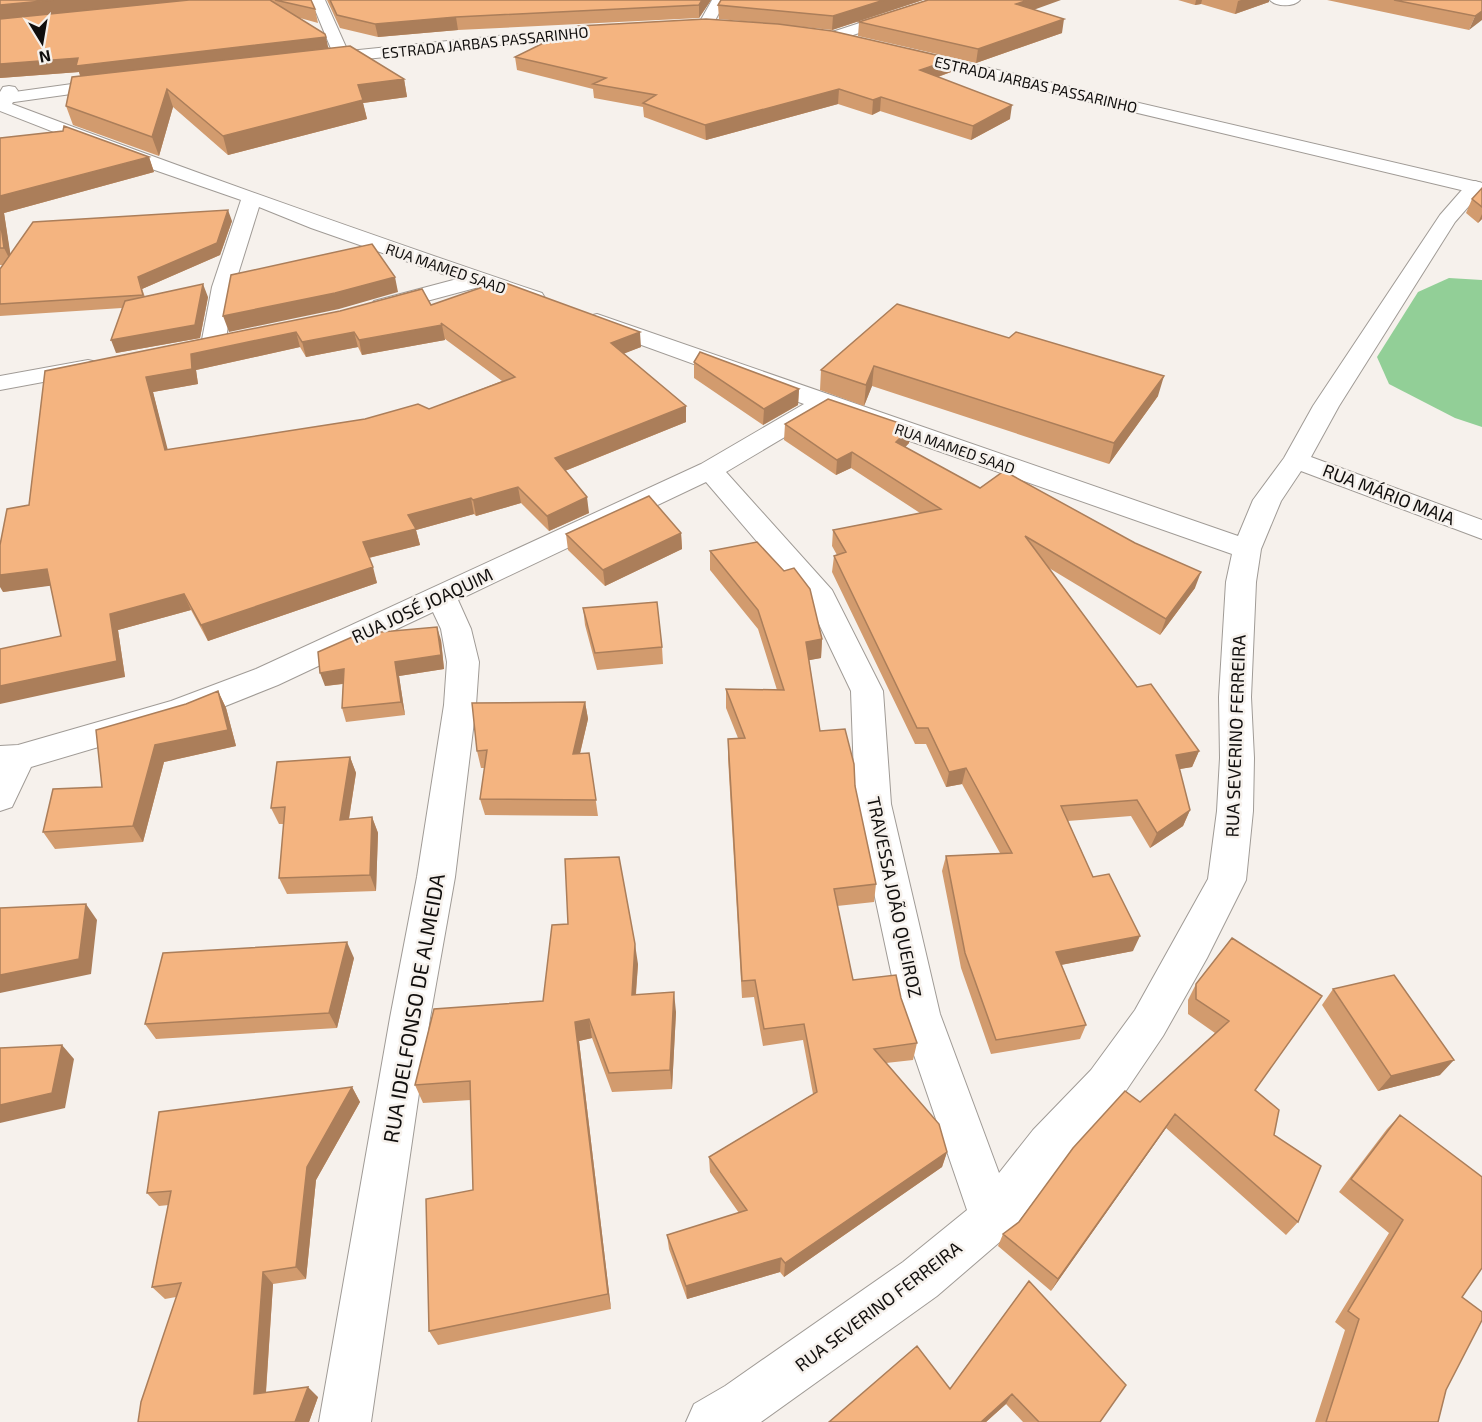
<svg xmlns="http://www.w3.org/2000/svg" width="1482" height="1422" viewBox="0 0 1482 1422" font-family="'Exo 2',sans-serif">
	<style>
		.forest { fill: #92cf97 }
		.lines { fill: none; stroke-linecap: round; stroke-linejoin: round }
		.minor-casing { stroke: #a09b96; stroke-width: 2 }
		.tertiary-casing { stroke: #a09b96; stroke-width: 2 }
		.minor { fill: #fff; fill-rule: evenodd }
		.tertiary { fill: #fff; fill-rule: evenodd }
		.wall { fill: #d29b6e; fill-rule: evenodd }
		.shaded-wall { fill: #ab7e5a }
		.building { fill: #f4b480; stroke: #ab7e5a; stroke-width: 1.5; fill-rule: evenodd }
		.labels { text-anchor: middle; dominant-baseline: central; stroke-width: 5; stroke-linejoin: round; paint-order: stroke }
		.far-street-label { font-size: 15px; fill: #100e0d; stroke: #f6f1ec }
		.street-label { font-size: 18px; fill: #100e0d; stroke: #f6f1ec }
		.near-street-label { font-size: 21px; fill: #100e0d; stroke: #f6f1ec }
	</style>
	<rect width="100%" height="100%" fill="#f6f1ec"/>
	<!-- forest -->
	<path class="forest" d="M1449,278L1482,280V427L1455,418L1389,384L1377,357L1418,292Z"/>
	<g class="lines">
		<defs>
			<path id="minor" d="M311,0H325L350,56L348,59L342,61L334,56Z
				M712,0H726L711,28H701L698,25Z
				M930,0H952L950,3L838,40L832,42L824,37L826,34Z
				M1270,0H1300C1294,7 1276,7 1270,0Z
				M9,86L15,87L18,91L12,104C187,170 365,233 542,293L545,298L542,303L534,305L479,287L382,313L374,311L371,306L374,301L457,279L311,228L259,207L234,287L225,345L221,350L213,352L205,350L201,345L212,287L241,200L123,159L0,111V92L3,87Z
				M1475,181L1482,183V191L1455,222L1339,406L1311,457L1482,520V539L1301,471L1281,501L1261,549L1256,582L1251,697L1254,758L1253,811L1246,880L1207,958L1163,1036L1121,1098L1065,1160L1009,1234L937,1296L761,1422H686L694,1404L725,1386L903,1262L967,1210L900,1014L855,804L851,691L808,601L706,482L458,600L471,629L479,662L476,705L455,877L430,1018L371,1422H319L390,1018L417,877L444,705L447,662L441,629L433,612L278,685L193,719L31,767L12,807L0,811V746L18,745L171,701L256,669L701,464L804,404L589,326L586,321L589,316L597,314L1238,536L1253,500L1284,458L1313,406L1440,215L1468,183ZM827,412L1232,554L1226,582L1219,697L1220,758L1217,811L1208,879L1135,1010L1091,1070L1033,1130L999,1173L940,1014L891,804L883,691L832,590L726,472Z
				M88,360L97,362L100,367L97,372L0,390V376Z"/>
			<path id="tertiary" d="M607,25L615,30L612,33L319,64L311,59L319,54Z
				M908,49L1482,183V195L902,57L900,54L902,51Z
				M115,78L121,79L123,83L121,87L0,104V94Z"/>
		</defs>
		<!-- minor casing -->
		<use href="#minor" class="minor-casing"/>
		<!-- tertiary casing -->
		<use href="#tertiary" class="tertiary-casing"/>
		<!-- minor -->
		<use href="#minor" class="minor"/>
		<!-- tertiary -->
		<use href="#tertiary" class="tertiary"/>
	</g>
	<!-- wall -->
	<path class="wall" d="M0,0H311L315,9L318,23L300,18L329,48L404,79L407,97L363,103L367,119L228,155L173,107L159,156L73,125L66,106L80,76L79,72L0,78V19L147,4L0,19Z
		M327,0H711L699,18L458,30L378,37L340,28Z
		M721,0H923L832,30L794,26L953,59L951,72L938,77L1010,119L971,140L880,111L872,115L838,104L706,140L644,117L643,107L594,98L593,89L517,70L515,57L763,23L719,19L718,5Z
		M1178,0H1269V2L1235,14L1201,4L1195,5Z
		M1327,0H1482L1469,30Z
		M1034,10L1062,33L976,63L858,36L859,22Z
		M0,138L149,157L154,172L4,213L10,254L232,221L220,255L142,289L145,297H208L200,338L116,353L122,308L0,316V269L3,265H0Z
		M1482,188V219L1478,223L1466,213L1472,199Z
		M897,304L1158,396L1109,464L872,386L864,406L820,390L821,370Z
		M431,305L641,347L624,353L686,422L565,471L589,513L549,531L521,503L476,516L474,514L416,530L420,545L369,558L377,583L208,641L191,610L118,630L125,677L61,636L51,585L3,592L29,505L45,371ZM445,339L502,381L429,409L167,450L153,392L198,384L196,370L300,347L306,357L358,347L362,355L445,340Z
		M694,362L799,389L798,405L763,425L694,378Z
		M785,424L909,443L905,447L980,488L1195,588L1160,635L1049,568L1137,687L1199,751L1192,767L1179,769L1190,810L1183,826L1150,848L1131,816L1068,821L1093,877L1133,951L1061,965L1086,1025L1080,1039L991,1054L961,968L942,871L946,856L1000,853L962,784L946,787L926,744H915L832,572L834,556L837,555L832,546L833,530L920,513L851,468L836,475L784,440Z
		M681,533L682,549L605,586L568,550L566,534Z
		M710,551L822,639L821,658L809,660L820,731L855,786L876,884L874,902L837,906L853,980L901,998L917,1043L913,1060L886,1063L947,1152L942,1167L784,1277L780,1272L687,1299L669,1249L667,1235L739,1213L710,1172L709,1157L813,1094L803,1040L763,1046L754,997L742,998L728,758V739L738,738L726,708V689L777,690L758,629L710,570Z
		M583,608L662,647L663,664L597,670L585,625Z
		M441,640L444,669L399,676L405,715L346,722L342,708L343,684L325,686Z
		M218,691L226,708L236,746L164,762L143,842L55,849L43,832L102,787L186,704Z
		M585,702L588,719L580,754L589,753L598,816L485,815L480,799L485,768H481L477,751Z
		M350,757L356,773L349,819L372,817L378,833L376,891L287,894L279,878L284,824H279L271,808Z
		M1232,938L1255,1090L1274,1135L1298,1222L1286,1235L1166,1128L1051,1291L998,1246L1003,1234L1019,1222L1140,1102L1215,1033L1188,1014V1000L1196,984Z
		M354,958L337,1028L156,1039L145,1024Z
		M638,964L636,995L676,1012L672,1089L612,1092L592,1038L579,1041L611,1309L438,1345L429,1331L473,1190L471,1100L423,1103L415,1085L543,1001Z
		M1333,989L1440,1075L1378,1091L1322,1005Z
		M352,1087L360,1102L316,1180L306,1279L273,1284L266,1393L318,1397L309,1422H138L176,1297L165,1299L152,1287L169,1205L159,1206L147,1193Z
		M1400,1115L1462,1297L1446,1390L1438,1422H1315L1345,1330L1335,1322L1389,1233L1339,1192L1387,1129Z
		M1029,1281L1100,1422H1023L1006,1404L986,1422H829L950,1389Z"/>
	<!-- shaded-wall -->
	<path class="shaded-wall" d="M53,0H191L0,19V5Z
		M702,0H711L699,18V5Z
		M884,0H923L832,30L833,16Z
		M1028,0H1061L1014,17L1016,4Z
		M1196,0H1202L1201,4L1195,5Z
		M1241,0H1269V2L1235,14L1238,1Z
		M1482,11V20L1469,30L1475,16Z
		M456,17L458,30L378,37L375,24Z
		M1064,19L1062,33L976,63L978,49Z
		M326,37L329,51L82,80L79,72L0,78V64Z
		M953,59L951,72L918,84L920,70Z
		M404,79L407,97L363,103L367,119L228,155L223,136L358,85Z
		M167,89L173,107L159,156L152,137Z
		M839,89L838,104L706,140L705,125Z
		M881,97L880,111L872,115L873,100Z
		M1012,105L1010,119L971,140L973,126Z
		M149,157L154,172L4,213L12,264L4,248L0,219V196Z
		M228,210L232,221L220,255L142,289L148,306L138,277Z
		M1482,214V219L1478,223Z
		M395,277L398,292L339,309L229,332L223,316Z
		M203,284L208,297L200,338L116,353L111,340Z
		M442,325L445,340L362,355L359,340Z
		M296,332L300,347L196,370L198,384L153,392L172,466L165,450L146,377L191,354Z
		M354,332L358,347L306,357L302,342Z
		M640,332L641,347L613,358L611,343Z
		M874,366L872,386L864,406L866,385Z
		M1164,376L1158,396L1109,464L1114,443Z
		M799,389L798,405L763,425L764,409Z
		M686,406V422L557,474L555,458Z
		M911,427L909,443L895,458L896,442Z
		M852,452L851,468L836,475L837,460Z
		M518,487L521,503L476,516L473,500Z
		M587,497L589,513L549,531L547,516Z
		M471,498L474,514L416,530L420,545L368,558L363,542L408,515Z
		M681,533L682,549L605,586L603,570Z
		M373,567L377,583L208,641L201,625Z
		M47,569L56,585L3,592L0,587V575Z
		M1201,572L1195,588L1160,635L1166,619Z
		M184,594L191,610L118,630L125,677L0,704V686L110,614Z
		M437,627L441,640L444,669L399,676L405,715L401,702L395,662Z
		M822,639L821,658L805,661L806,642Z
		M344,669L349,683L325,686L320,673Z
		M218,691L226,708L236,746L164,762L143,842L133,826L155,745Z
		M585,702L588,719L576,770L573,754Z
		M1199,751L1192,767L1169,771L1176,755Z
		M350,757L356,773L346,837L340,820Z
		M966,768L962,784L946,787L949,772Z
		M1190,810L1183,826L1150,848L1157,833Z
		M372,817L378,833L376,891L370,875Z
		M86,904L97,920L91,974L0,993V975Z
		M1140,936L1133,951L1050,967L1056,952Z
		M347,942L354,958L337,1028L329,1013Z
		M635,944L638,964L634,1015L632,995Z
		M674,992L676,1012L672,1089L670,1070Z
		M589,1019L592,1038L579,1041L611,1309L608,1294L575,1022Z
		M62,1045L74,1059L65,1108L0,1123V1105Z
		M1454,1060L1440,1075L1378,1091L1391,1076Z
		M352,1087L360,1102L316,1180L306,1279L296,1267L307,1167Z
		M1175,1114L1166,1128L1051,1291L1058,1279Z
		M947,1152L942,1167L784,1277L785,1263Z
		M781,1258L780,1272L687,1299L686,1286Z
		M263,1272L273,1284L265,1404L254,1394Z
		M308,1387L318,1397L309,1422H295Z
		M1012,1394L1006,1404L986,1422H981Z"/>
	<!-- building -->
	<path class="building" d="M0,0H53L0,5Z
		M189,0H270L325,34L326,37L76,66L78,58L0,64V19Z
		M275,0H311L315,9Z
		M330,0H702L699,5L456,17L375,24L337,15Z
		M721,0H884L833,16L718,5Z
		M928,0H1028L1016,4L1064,19L978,49L859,22Z
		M1394,0H1482V11L1475,16Z
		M706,19L778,24L832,31L953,59L920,70L1012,105L973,126L881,97L873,100L839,89L705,125L643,103L656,95L593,84L606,78L515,57L578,26Z
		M350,46L404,79L358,85L363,100L223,136L167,89L152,137L66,106L72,77Z
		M64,126L149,157L0,196V138L63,131Z
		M1482,188V207L1472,199Z
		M228,210L217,243L138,277L143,295L0,304V269L33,222Z
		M0,219L4,248H0Z
		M372,244L395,277L335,293L223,316L231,275Z
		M500,281L640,332L611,343L686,406L555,458L587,497L547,516L518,487L473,500L471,498L408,515L416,529L363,542L373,567L201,625L184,594L110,614L117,661L0,686V649L61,636L47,569L0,575V545L7,509L29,505L45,371L340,311L422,289L431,305ZM441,323L515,377L429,409L418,404L365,419L165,450L146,377L192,369L191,354L296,332L302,342L354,332L359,340L442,325Z
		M203,284L195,325L111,340L125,301Z
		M897,304L1009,338L1016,332L1164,376L1114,443L874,366L866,385L821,370Z
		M700,352L799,389L764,409L694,362Z
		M828,399L911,427L896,442L980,488L1004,471L1135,543L1201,572L1166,619L1025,536L1137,687L1151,684L1199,751L1176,755L1190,810L1157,833L1137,800L1061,806L1093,877L1109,874L1140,936L1056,952L1086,1025L996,1040L965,953L946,856L1012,853L966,768L949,772L928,728H917L834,556L846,552L833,530L941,509L852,452L837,460L785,424Z
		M649,496L681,533L603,570L566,534Z
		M757,542L784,571L794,568L810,589L822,639L806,642L820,731L845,729L854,764L855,786L876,884L834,889L853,980L896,975L901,998L917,1043L874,1049L939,1124L947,1152L785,1263L781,1258L686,1286L667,1235L747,1210L709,1157L817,1092L804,1024L764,1029L755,980L742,981L728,739L745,738L726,689L784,690L758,610L710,551Z
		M657,602L662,647L595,653L583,608Z
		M437,627L441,655L395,662L401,702L342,708L344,669L320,673L318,652L359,634Z
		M218,691L228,730L155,745L133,826L43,832L53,789L102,787L96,730L186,704Z
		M585,702L573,754L589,753L596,800L480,799L487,750L477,751L472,703Z
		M350,757L340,820L372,817L370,875L279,878L285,807L271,808L277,762Z
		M619,857L635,944L632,995L674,992L670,1070L609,1073L589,1019L575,1022L608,1294L429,1331L426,1199L473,1190L470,1081L415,1085L434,1009L543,1001L552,925L568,924L565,859Z
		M86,904L79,959L0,975V908Z
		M1232,938L1322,996L1255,1090L1279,1110L1274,1135L1321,1166L1298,1222L1175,1114L1058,1279L1003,1234L1019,1222L1073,1148L1125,1091L1140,1102L1229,1021L1196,999V984Z
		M347,942L329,1013L145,1024L163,953Z
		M1394,975L1454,1060L1391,1076L1333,989Z
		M62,1045L52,1093L0,1105V1048Z
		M352,1087L307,1167L296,1267L263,1272L254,1394L308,1387L295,1422H138L141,1402L181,1283L152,1287L171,1191L147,1193L159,1112Z
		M1400,1115L1482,1177V1268L1462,1297L1482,1312V1320L1446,1390L1438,1422H1326L1359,1319L1348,1311L1403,1220L1351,1179Z
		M1029,1281L1126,1385L1100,1422H1039L1012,1394L981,1422H829L917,1346L950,1389Z"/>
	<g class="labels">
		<!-- far-street labels -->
		<g class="far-street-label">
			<text transform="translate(485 42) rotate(-6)">ESTRADA JARBAS PASSARINHO</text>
			<text transform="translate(1036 84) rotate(13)">ESTRADA JARBAS PASSARINHO</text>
			<text transform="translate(446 268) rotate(19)">RUA MAMED SAAD</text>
			<text transform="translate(955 448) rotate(19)">RUA MAMED SAAD</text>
		</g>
		<!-- street labels -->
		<g class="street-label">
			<text transform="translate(1389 494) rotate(21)">RUA MÁRIO MAIA</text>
			<text transform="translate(422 605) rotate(-25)">RUA JOSÉ JOAQUIM</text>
			<text transform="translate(1235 736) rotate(-88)">RUA SEVERINO FERREIRA</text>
			<text transform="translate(895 897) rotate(78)">TRAVESSA JOÃO QUEIROZ</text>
			<text transform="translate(878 1306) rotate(-37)">RUA SEVERINO FERREIRA</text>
		</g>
		<!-- near-street labels -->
		<g class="near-street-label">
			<text transform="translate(413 1008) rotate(-80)">RUA IDELFONSO DE ALMEIDA</text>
		</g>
	</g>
	<!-- north arrow -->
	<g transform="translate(42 42) rotate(169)" stroke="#f6f1ec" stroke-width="4.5" paint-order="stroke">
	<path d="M0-4.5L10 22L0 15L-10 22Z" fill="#100e0d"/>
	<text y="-9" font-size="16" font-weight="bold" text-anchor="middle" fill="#100e0d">N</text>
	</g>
</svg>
